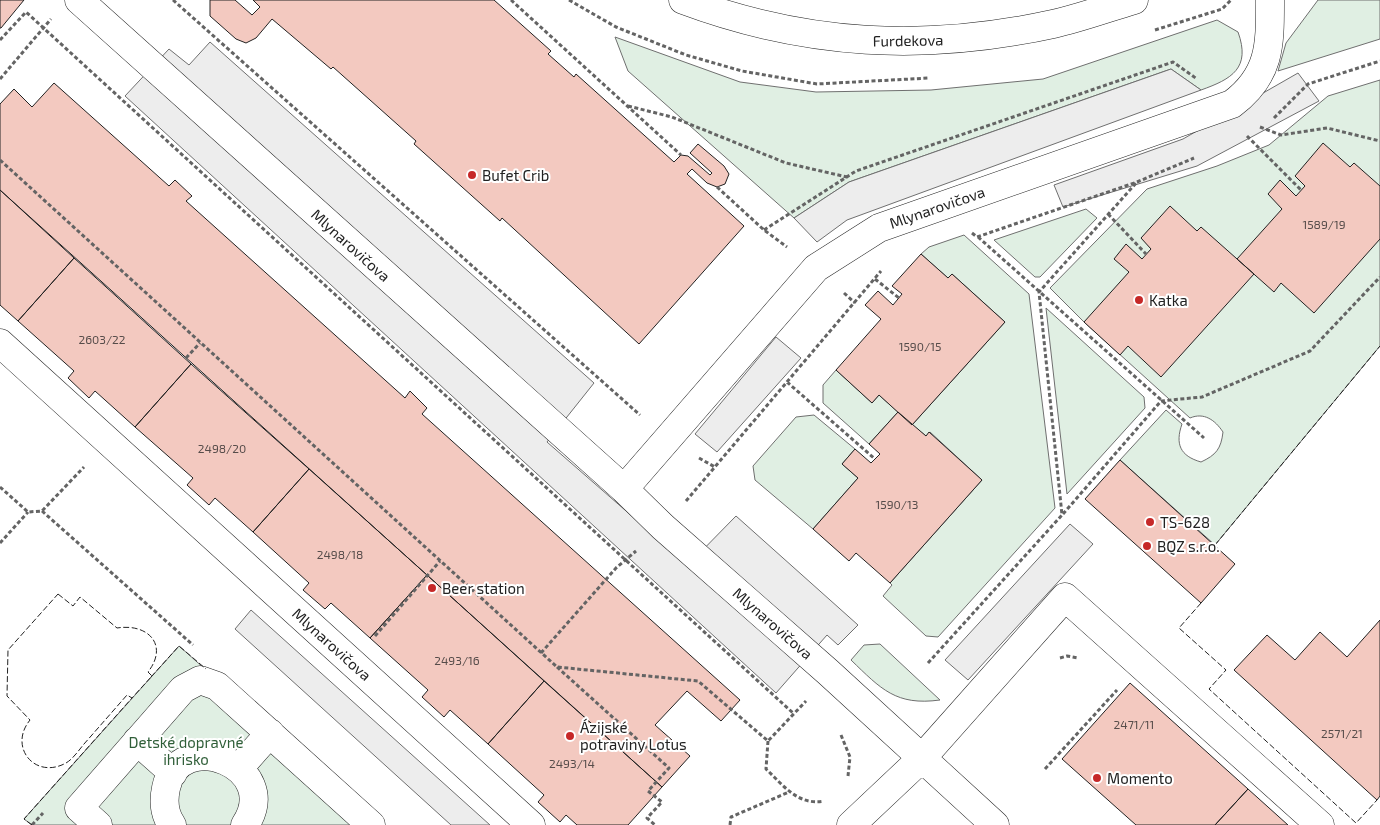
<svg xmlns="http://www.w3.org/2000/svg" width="1380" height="825" viewBox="0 0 1380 825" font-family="'Exo 2',sans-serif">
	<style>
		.green { fill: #e0efe3; stroke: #6f6f6f }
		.parking { fill: #ededed; stroke: #6f6f6f }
		.building { fill: #f3c9c0; stroke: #222 }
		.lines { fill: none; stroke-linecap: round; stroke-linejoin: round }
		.minor-casing { stroke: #222; stroke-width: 29 }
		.path { stroke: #646464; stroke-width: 3; stroke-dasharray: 4 2.5; stroke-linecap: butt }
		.minor { stroke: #fff; stroke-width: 28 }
		.fence { stroke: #222; stroke-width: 1; stroke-dasharray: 6 2.5; stroke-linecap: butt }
		.poi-dot { fill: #c62828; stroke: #fff; stroke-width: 2 }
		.labels { text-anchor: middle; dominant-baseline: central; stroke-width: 4; stroke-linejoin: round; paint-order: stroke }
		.number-label { font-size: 12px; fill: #564c4a }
		.street-label { font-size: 15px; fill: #222; stroke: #fff }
		.poi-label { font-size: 15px; fill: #222; stroke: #fff; text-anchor: start }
		.park-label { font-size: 15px; fill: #2f5e38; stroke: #fff }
	</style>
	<rect width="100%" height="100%" fill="#fff"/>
	<!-- green -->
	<path class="green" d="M1318,0H1380V39L1278,71L1286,43Z
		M1217,20L1238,32C1251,68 1232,79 1201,90L1171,69L849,182L794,218L628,71L615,37L740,82L816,92L931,90L1043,79Z
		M1380,80V346L1215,545L1120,460L1166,410L1182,424C1175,444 1180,456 1201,462C1216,455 1221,449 1223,432C1215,420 1204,412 1190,418L1084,322L1050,288L1147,189L1217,166L1269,145L1328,96Z
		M1086,209L1097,218L1040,277H1035L994,240Z
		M964,235L1029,294L1055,508L938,637L926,636L883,596L892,585L890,583L982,480L930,432L926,436L912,425L1005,322L952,274L948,278L921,254L929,247Z
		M1046,308L1144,397L1145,408L1067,494Z
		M836,370L872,403L879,395L898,412L869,444L823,403V385Z
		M814,415L855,449L842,464L858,478L813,529L755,480L753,466L796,417Z
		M880,644L940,700C896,706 881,689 851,660L864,645Z
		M179,646L187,653L379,825H32L24,819Z"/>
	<!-- parking -->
	<path class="parking" d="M210,42L594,383L547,442L688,565L736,516L858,625L838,645L827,635L776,693L125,96L169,49L189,65Z
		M1171,69L1201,90L847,220L817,242L794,218L849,182Z
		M1298,73L1319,101L1197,166L1063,207L1054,185L1183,139Z
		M776,337L801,358L717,452L695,434Z
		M1070,524L1093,544L968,680L945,660Z
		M251,610L490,825H451L235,629Z"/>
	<!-- building -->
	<path class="building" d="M0,0H24L1,28H0Z
		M210,0H235L252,15L260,7L253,0H494L551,51L548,54L574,77L576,74L674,162L681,155L688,156L710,175L712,173L690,153L698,144L724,166L729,174L725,184L717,187L707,183L692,169L687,174L744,226L639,344L502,218L500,221L414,144L416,141L333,67L331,69L272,19L256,38L246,43L236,39L210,16Z
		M54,83L169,186L175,180L192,196L186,201L405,398L410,391L427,408L422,414L740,700L721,721L687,691L655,725L690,756L662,787L0,190V104L14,89L32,107Z
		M1323,143L1350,167L1354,163L1380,186V239L1314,313L1281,283L1274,292L1237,259L1282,209L1268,194L1280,180L1296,196L1305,186L1295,176Z
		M0,190L74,258L18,321L0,305Z
		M1170,206L1197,231L1201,227L1254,274L1161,377L1128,346L1120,355L1084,322L1129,272L1114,259L1126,244L1142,259L1151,249L1141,238Z
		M921,254L948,278L952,274L1005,322L912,425L879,395L872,403L836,370L881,319L865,305L878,291L893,305L902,294L892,286Z
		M74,258L191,364L135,427L95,391L89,398L68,378L74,371L18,321Z
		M191,364L309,469L253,532L215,498L209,505L187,485L193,478L135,427Z
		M898,412L926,436L929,432L982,480L890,583L856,553L849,561L813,529L858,478L842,464L855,449L871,463L880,454L869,444Z
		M1120,460L1235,564L1201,603L1085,499Z
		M309,469L427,575L370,638L331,603L325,609L303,590L309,583L253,532Z
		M427,575L544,681L488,744L450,710L444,717L422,697L428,690L370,638Z
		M1380,620V796L1377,800L1234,670L1267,635L1295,660L1320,632L1347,657Z
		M544,681L662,787L628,825H577L566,815L560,822L538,802L544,795L488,744Z
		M1130,683L1248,789L1215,825H1136L1062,759Z
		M1248,789L1288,825H1215Z"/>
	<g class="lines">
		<defs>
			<path id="minor" d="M79,0L624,489L663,527L828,672L995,825
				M683,0C806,46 925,52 1053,24C1080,18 1107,8 1134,0
				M0,343L531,825
				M624,489L816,268L879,228L1232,104C1271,75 1270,44 1270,0
				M137,741L173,773
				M239,768L270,733
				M98,825L79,808L183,689L200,680L217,686L371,825
				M172,825C164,814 163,802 166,788C179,725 284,766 245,825
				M851,825L922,758L1065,597L1320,825"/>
		</defs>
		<!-- minor casing -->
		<use href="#minor" class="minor-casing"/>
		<!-- path -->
		<path class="path" d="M173,0L640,415
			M511,0L681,155
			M569,0L616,27L686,55L742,71L817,84L929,78
			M1155,30L1222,9L1231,0
			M0,40L26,12L793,713
			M0,79L51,19
			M628,106L672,117L786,163L847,177
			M1274,118L1308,84L1380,61
			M1260,127L1281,135L1327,128L1380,141
			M1247,136L1301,190
			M0,160L557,667L698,681L768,741L806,701
			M717,187L764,230L787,247
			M1108,214L1146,254
			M764,230L856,171L1173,62L1197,79
			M972,233L977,237L1137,182L1194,158
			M978,237L1204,438
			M875,279L899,298
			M844,293L855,303
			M186,358L200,343
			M787,382L875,459
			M699,458L715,467
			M0,487L28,512L42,511L84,467
			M686,501L881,271
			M42,511L193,645
			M1063,514L1161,401L1202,397L1310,351L1380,277
			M0,543L28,512
			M375,636L440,561
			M541,653L616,568L636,551
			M1060,658L1067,656L1078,658
			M928,663L1062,515L1039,292L1137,182
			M557,667L669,768L648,791L662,802L647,818L655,825
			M841,735L850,757L848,776
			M768,741L766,769C783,785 798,806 824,801
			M1045,769L1117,690
			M32,825L43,813
			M730,825L731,817L789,792"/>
		<!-- minor -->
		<use href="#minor" class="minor"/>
		<!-- fence -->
		<path class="fence" d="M1215,545L1380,346
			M58,594L73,606L80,597L117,628C148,623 169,645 148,672L152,676L132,698L127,695C113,711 99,727 84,744C79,750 73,759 66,763C35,780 8,747 30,720L7,696L8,650Z
			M1201,603L1179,628L1226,670L1209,689L1356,823L1377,800
			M151,677L179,646L206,669
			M32,825L24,819L132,698"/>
	</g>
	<!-- markers -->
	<g class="poi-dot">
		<circle cx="472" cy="175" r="5"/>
		<circle cx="1139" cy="300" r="5"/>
		<circle cx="1150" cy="522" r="5"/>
		<circle cx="1147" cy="546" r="5"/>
		<circle cx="432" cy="588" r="5"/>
		<circle cx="570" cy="736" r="5"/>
		<circle cx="1097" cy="778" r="5"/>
	</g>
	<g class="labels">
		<!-- number labels -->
		<g class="number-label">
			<text x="1324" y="224">1589/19</text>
			<text x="102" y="339">2603/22</text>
			<text x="920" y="346">1590/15</text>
			<text x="222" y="448">2498/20</text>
			<text x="897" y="504">1590/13</text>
			<text x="340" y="554">2498/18</text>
			<text x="457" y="660">2493/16</text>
			<text x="1134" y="724">2471/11</text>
			<text x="1342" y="733">2571/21</text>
			<text x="572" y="763">2493/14</text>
		</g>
		<!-- street labels -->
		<g class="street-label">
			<text transform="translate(908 40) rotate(-1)">Furdekova</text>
			<text transform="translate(937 207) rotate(-19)">Mlynarovičova</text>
			<text transform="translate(351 245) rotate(42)">Mlynarovičova</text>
			<text transform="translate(773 623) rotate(41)">Mlynarovičova</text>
			<text transform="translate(332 644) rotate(42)">Mlynarovičova</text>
		</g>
		<!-- poi labels -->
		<g class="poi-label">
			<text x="482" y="175">Bufet Crib</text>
			<text x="1149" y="300">Katka</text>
			<text x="1160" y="522">TS-628</text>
			<text x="1157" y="546">BQZ s.r.o.</text>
			<text x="442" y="588">Beer station</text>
			<text x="580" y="727">Ázijské<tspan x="580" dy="17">potraviny Lotus</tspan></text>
			<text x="1107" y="778">Momento</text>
		</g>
		<!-- park labels -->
		<g class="park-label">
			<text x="186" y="742">Detské dopravné<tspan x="186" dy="17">ihrisko</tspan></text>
		</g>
	</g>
</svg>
